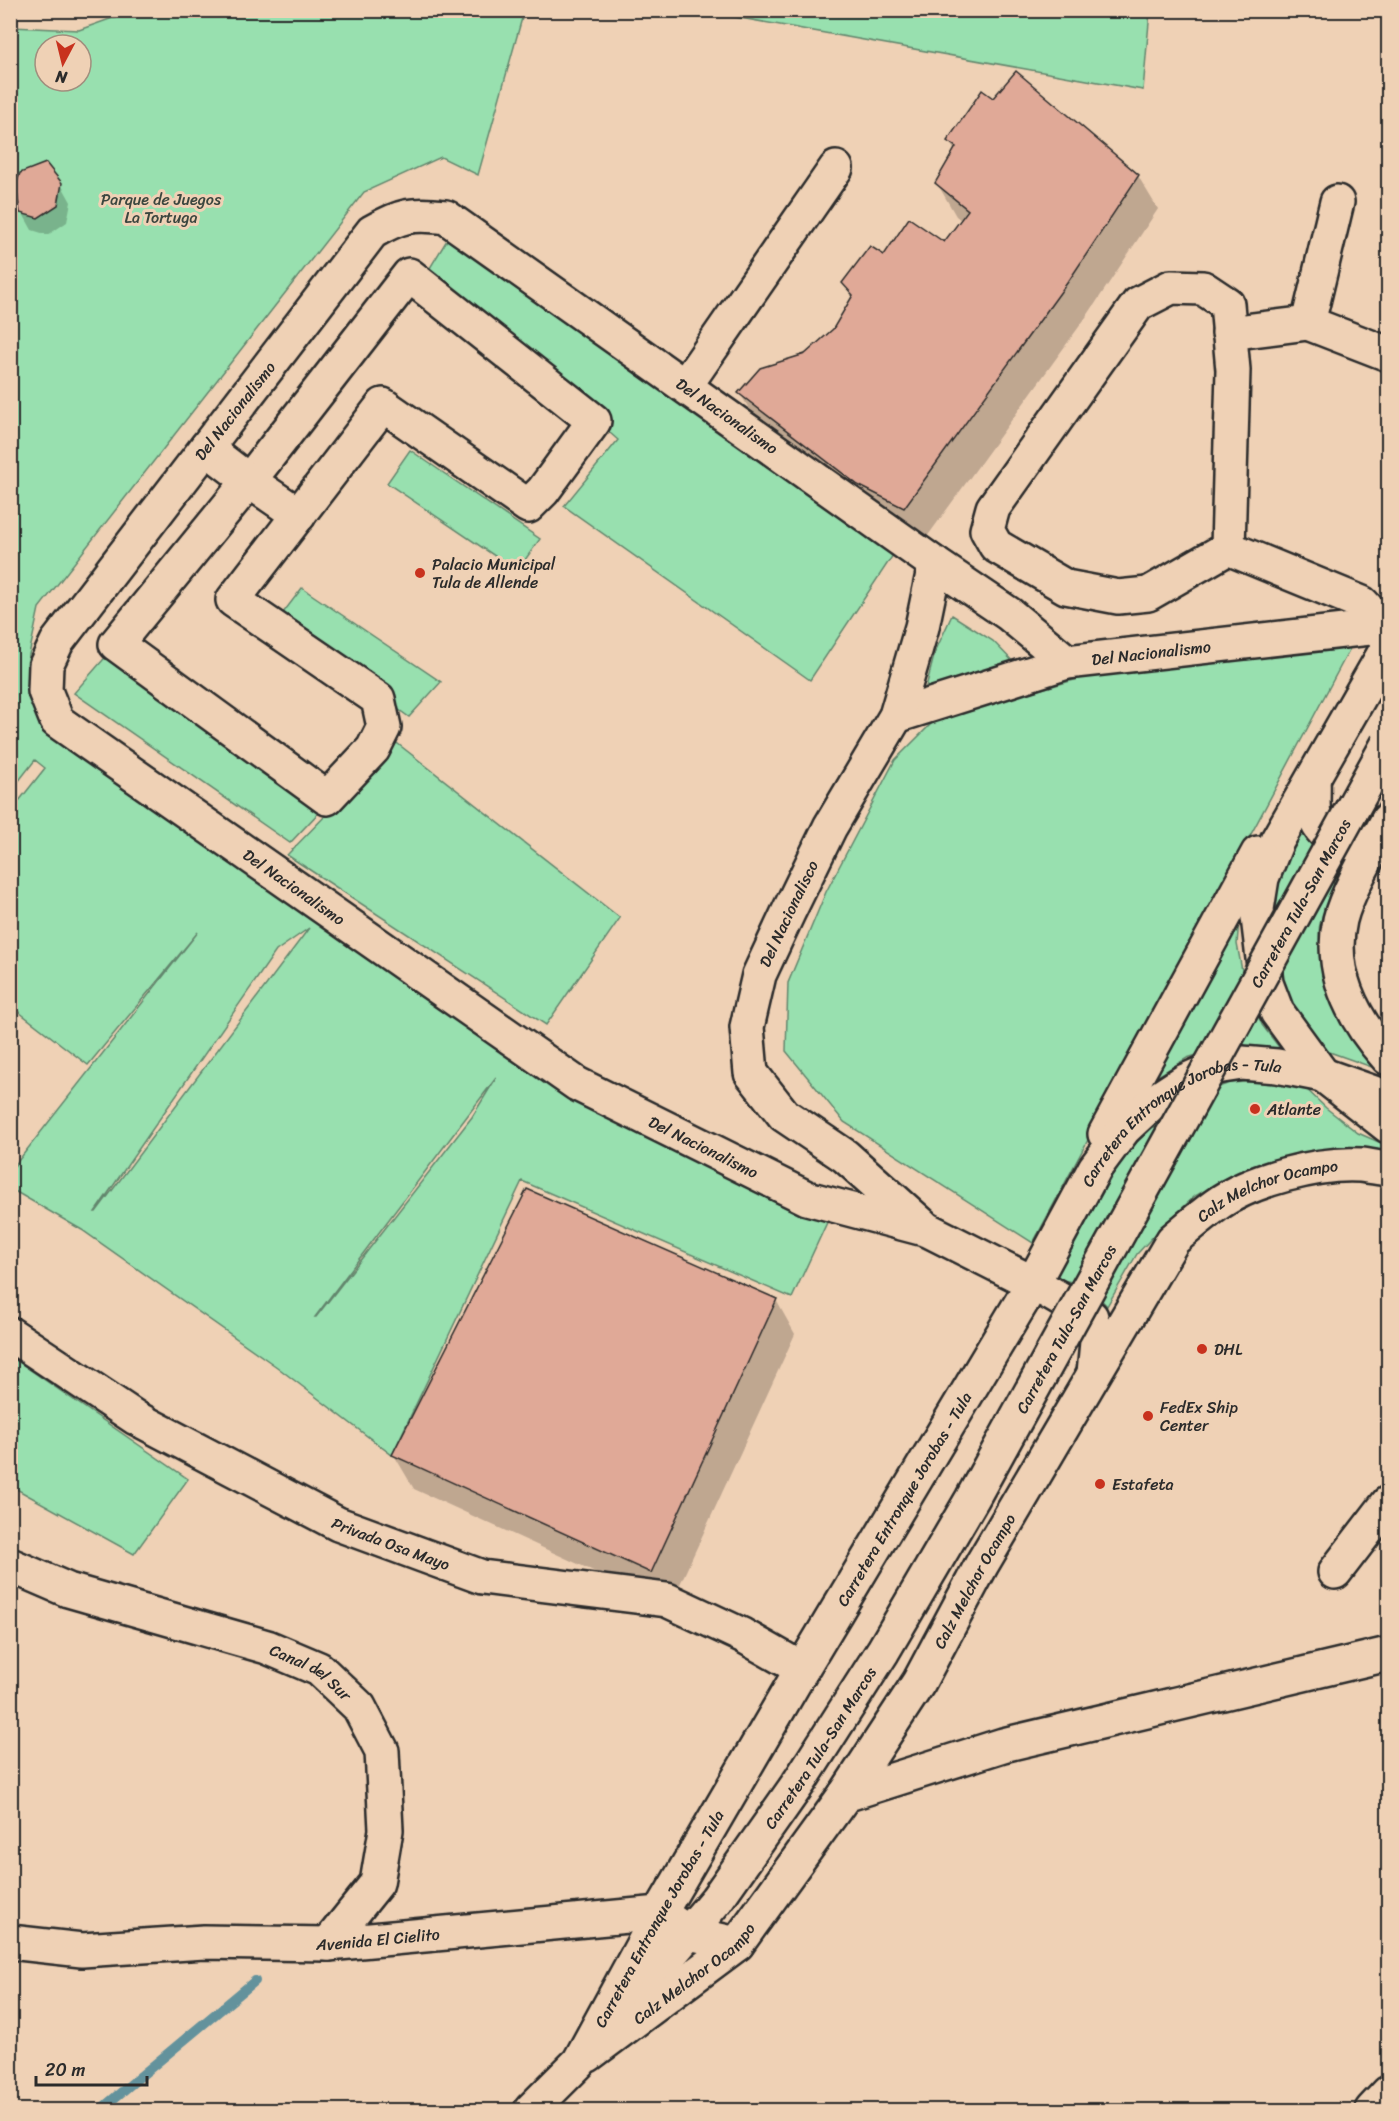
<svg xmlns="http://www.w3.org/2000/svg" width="1399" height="2121" viewBox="0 0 1399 2121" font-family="Sriracha,sans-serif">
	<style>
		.green { fill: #98e0af; stroke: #62866d; stroke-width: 1.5; fill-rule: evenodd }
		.shadow { fill: #0003 }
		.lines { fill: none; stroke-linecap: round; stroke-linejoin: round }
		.stream { stroke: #63929c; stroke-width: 10 }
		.building { fill: #e0a997; stroke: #2b2b2b; stroke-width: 1.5 }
		.minor-casing { stroke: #2b2b2b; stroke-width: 38 }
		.major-casing { stroke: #2b2b2b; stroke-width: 38 }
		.minor { stroke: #efd1b5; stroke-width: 33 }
		.major { stroke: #efd1b5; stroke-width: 33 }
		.major-bridge-casing { stroke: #2b2b2b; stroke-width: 38; stroke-linecap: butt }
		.major-bridge { stroke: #efd1b5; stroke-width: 33 }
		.poi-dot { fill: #c8321e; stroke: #efd1b5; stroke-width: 2 }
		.labels { text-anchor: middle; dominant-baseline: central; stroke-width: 6; stroke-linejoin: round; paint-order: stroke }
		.park-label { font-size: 16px; fill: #3b463f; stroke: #efd1b5 }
		.street-label { font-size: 16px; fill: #2b2b2b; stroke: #efd1b5 }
		.poi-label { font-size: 16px; fill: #2b2b2b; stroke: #efd1b5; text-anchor: start }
	</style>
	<rect width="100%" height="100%" fill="#efd1b5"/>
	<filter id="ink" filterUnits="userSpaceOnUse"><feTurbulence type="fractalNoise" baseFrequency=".0167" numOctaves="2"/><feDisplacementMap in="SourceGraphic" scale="12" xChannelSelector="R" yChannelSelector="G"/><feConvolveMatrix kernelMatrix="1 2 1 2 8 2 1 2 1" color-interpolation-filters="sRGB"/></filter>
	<g filter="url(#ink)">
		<!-- green -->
		<path class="green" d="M135,10L524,11L478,175L441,157L364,192L39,608L27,664L102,756L574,1086L836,1203L792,1298L522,1181L392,1455L277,1367L82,1230L11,1189V1170L198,932L88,1065L11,1006V811L45,768L35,760L14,787L11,785V27L79,30ZM45,45H81V81H45ZM309,928L96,1212H95L276,951ZM496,1078L472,1117L316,1317H315Z
			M713,10L1150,11L1143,90L713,13Z
			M447,240L469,247L903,540L810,680L564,506L618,440L560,389L422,281Z
			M410,450L540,539L517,571L387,483Z
			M302,588L441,682L409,717L276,622Z
			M952,615L993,641L1023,672L924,695L935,652Z
			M1355,639L1033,1243L844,1122L786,1051L788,983L826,892L895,760L937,718L1085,677Z
			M110,652L323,808L290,843L74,693Z
			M393,740L620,918L546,1025L287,855L328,813Z
			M1303,831C1317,851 1328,856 1352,857C1341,878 1326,901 1320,924C1318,931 1320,940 1320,948C1321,999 1350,1032 1380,1070L1324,1050L1300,1020L1286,990L1277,957L1276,917L1278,880Z
			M1240,908L1237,944L1243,976L1262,1025L1282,1051L1213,1050L1187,1058L1139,1088Z
			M1260,1081L1300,1083L1326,1108L1358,1133L1388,1146V1150L1327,1149L1271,1160L1232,1175L1195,1196L1161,1228L1137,1254L1107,1306C1090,1287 1080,1282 1055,1279L1119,1163L1142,1136L1174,1109L1201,1093L1230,1083Z
			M10,1356L188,1479L134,1554L11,1486Z"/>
		<!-- shadow -->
		<path class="shadow" d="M949,141L1138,176L1158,209L1089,313L924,541L759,426L740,393L805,355L834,330L853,299L844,283L884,257L945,244L962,221L956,216L937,183L955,151Z
			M61,184L71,202L67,222L48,235L32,230L22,212Z
			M776,1300L795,1334L670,1606L414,1489L394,1455Z"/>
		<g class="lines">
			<!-- stream -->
			<path class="stream" d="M100,2110L255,1981"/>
		</g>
		<!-- building -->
		<path class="building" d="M1016,71L1139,175L1070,279L904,508L858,485L738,393L760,368L805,354L833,329L853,295L842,283L870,246L884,255L909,218L944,242L968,210L935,183L956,147L947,141L982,90L993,98Z
			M46,163L62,183L58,205L38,218L20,213L16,185L20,173Z
			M527,1189L777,1299L651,1573L392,1455Z"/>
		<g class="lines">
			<defs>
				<g id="minor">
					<path d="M1337,202L1308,323L1388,354"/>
					<path d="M409,275L594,421L543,491L528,506L383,405L233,600L378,699L384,727L373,749L327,798L116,644L249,481Z"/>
					<path d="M1171,287L1203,288L1227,304L1233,370L1228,548L1148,594L1118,597L1066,587L996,546L987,530L993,508L1138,304Z"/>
					<path d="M1229,333L1308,323"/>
					<path d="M685,386L836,168"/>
					<path d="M206,448L249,481L299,515"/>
					<path d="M1228,548L1362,603L1384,627"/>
					<path id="s1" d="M1067,662L1009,614L935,564L446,217C412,213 401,215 372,232L57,642L46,665L45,691L57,721L577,1084L807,1198L928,1230L1033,1283L1091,1317L1097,1342L1094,1373"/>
					<path id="s2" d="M896,716L1067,662L1388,626"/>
					<path id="s3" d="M922,1225L845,1156L784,1115L751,1073L747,1027L759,975L788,913L830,827L896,716L922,627L935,564"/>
					<path id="s4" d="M10,1334L136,1418L338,1524L482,1577L667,1600L742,1635L802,1669"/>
					<path id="s5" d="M10,1565L68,1590L267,1647L319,1669L359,1707L382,1751L386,1830L377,1883L328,1944"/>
					<path d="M1335,1572L1388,1503"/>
					<path d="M845,1795L1003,1745L1388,1654"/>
					<path id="s6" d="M10,1942L82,1950L204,1942L328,1944L660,1913L689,1933L737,1944"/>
					<path d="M1372,2110L1388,2093"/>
				</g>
				<g id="major">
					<path d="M1388,647L1277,841L1262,878L1257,909L1266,983L1277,1012L1323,1075L1388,1126"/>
					<path d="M1313,780C1314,791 1312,804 1314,814C1320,837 1342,846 1363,842"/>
					<path d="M1388,820C1374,846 1347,891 1340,920C1328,973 1354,1020 1388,1058"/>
					<path d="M1105,1134L1258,853"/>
					<path d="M623,2010L717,1899"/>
					<path id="s7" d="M588,2055L737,1944L845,1795L919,1682L982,1564L1173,1240C1187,1228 1201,1216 1216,1205C1250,1180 1319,1162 1361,1165C1370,1166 1379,1168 1388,1169"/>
					<path id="s8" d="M531,2110L579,2062L660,1913L802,1669L1033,1283L1095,1168L1124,1129L1153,1102L1185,1081L1216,1067L1242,1063L1277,1066L1323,1075L1388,1098"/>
				</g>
			</defs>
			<!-- minor casing -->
			<use href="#minor" class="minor-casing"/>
			<!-- major casing -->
			<use href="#major" class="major-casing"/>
			<!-- minor -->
			<use href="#minor" class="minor"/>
			<!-- major -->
			<use href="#major" class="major"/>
			<defs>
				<g id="major-bridge">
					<path id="s9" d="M717,1899L800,1781L883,1651L972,1499L1388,744"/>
				</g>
			</defs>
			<!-- major-bridge casing -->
			<use href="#major-bridge" class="major-bridge-casing"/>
			<!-- major-bridge -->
			<use href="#major-bridge" class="major-bridge"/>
		</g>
	</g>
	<!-- markers -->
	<g class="poi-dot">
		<circle cx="420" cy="573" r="6"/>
		<circle cx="1255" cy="1109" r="6"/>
		<circle cx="1202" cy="1349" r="6"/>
		<circle cx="1148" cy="1416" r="6"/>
		<circle cx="1100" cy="1484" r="6"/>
	</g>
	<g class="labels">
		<!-- park labels -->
		<g class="park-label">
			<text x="161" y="199">Parque de Juegos<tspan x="161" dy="18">La Tortuga</tspan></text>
		</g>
		<!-- street labels -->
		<g class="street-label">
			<text transform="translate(235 411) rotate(-52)">Del Nacionalismo</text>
			<text transform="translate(727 416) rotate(35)">Del Nacionalismo</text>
			<text stroke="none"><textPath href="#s2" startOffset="264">Del Nacionalismo</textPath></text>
			<text stroke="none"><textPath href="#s1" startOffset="1732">Del Nacionalismo</textPath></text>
			<text stroke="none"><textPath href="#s9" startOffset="1155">Carretera Tula-San Marcos</textPath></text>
			<text stroke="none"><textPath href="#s3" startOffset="398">Del Nacionalisco</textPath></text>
			<text stroke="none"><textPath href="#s8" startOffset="1204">Carretera Entronque Jorobas - Tula</textPath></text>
			<text stroke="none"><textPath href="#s1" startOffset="2218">Del Nacionalismo</textPath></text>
			<text stroke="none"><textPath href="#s7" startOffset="1124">Calz Melchor Ocampo</textPath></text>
			<text stroke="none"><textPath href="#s9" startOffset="669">Carretera Tula-San Marcos</textPath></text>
			<text stroke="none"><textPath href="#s8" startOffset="718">Carretera Entronque Jorobas - Tula</textPath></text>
			<text stroke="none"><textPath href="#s4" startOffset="436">Privada Osa Mayo</textPath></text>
			<text stroke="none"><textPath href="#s7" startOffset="620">Calz Melchor Ocampo</textPath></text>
			<text stroke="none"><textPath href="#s5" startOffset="321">Canal del Sur</textPath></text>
			<text stroke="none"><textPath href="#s9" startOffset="183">Carretera Tula-San Marcos</textPath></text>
			<text stroke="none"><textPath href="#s8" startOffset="232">Carretera Entronque Jorobas - Tula</textPath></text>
			<text stroke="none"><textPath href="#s6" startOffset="369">Avenida El Cielito</textPath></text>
			<text stroke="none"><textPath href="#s7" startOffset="134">Calz Melchor Ocampo</textPath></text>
		</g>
		<!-- poi labels -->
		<g class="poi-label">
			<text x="432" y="564">Palacio Municipal<tspan x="432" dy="18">Tula de Allende</tspan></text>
			<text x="1267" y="1109">Atlante</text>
			<text x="1214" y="1349">DHL</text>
			<text x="1160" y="1407">FedEx Ship<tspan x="1160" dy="18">Center</tspan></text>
			<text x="1112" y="1484">Estafeta</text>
		</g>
	</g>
	<!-- margin -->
	<rect width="1399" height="2121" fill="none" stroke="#efd1b5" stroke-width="36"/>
	<rect x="18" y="18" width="1363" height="2085" fill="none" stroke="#2b2b2b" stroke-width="2" filter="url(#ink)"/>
	<!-- north arrow -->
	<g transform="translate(63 63) rotate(187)"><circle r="28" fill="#efd1b5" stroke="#a18f7e" stroke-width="1.5"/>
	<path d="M0-4.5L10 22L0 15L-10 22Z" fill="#c8321e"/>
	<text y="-9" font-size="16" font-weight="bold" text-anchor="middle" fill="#2b2b2b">N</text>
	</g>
	<!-- scale -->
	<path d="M36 2076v9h111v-9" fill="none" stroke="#2b2b2b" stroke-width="3"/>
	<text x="45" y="2076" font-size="18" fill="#2b2b2b" stroke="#efd1b5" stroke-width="4.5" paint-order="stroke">20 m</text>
</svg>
